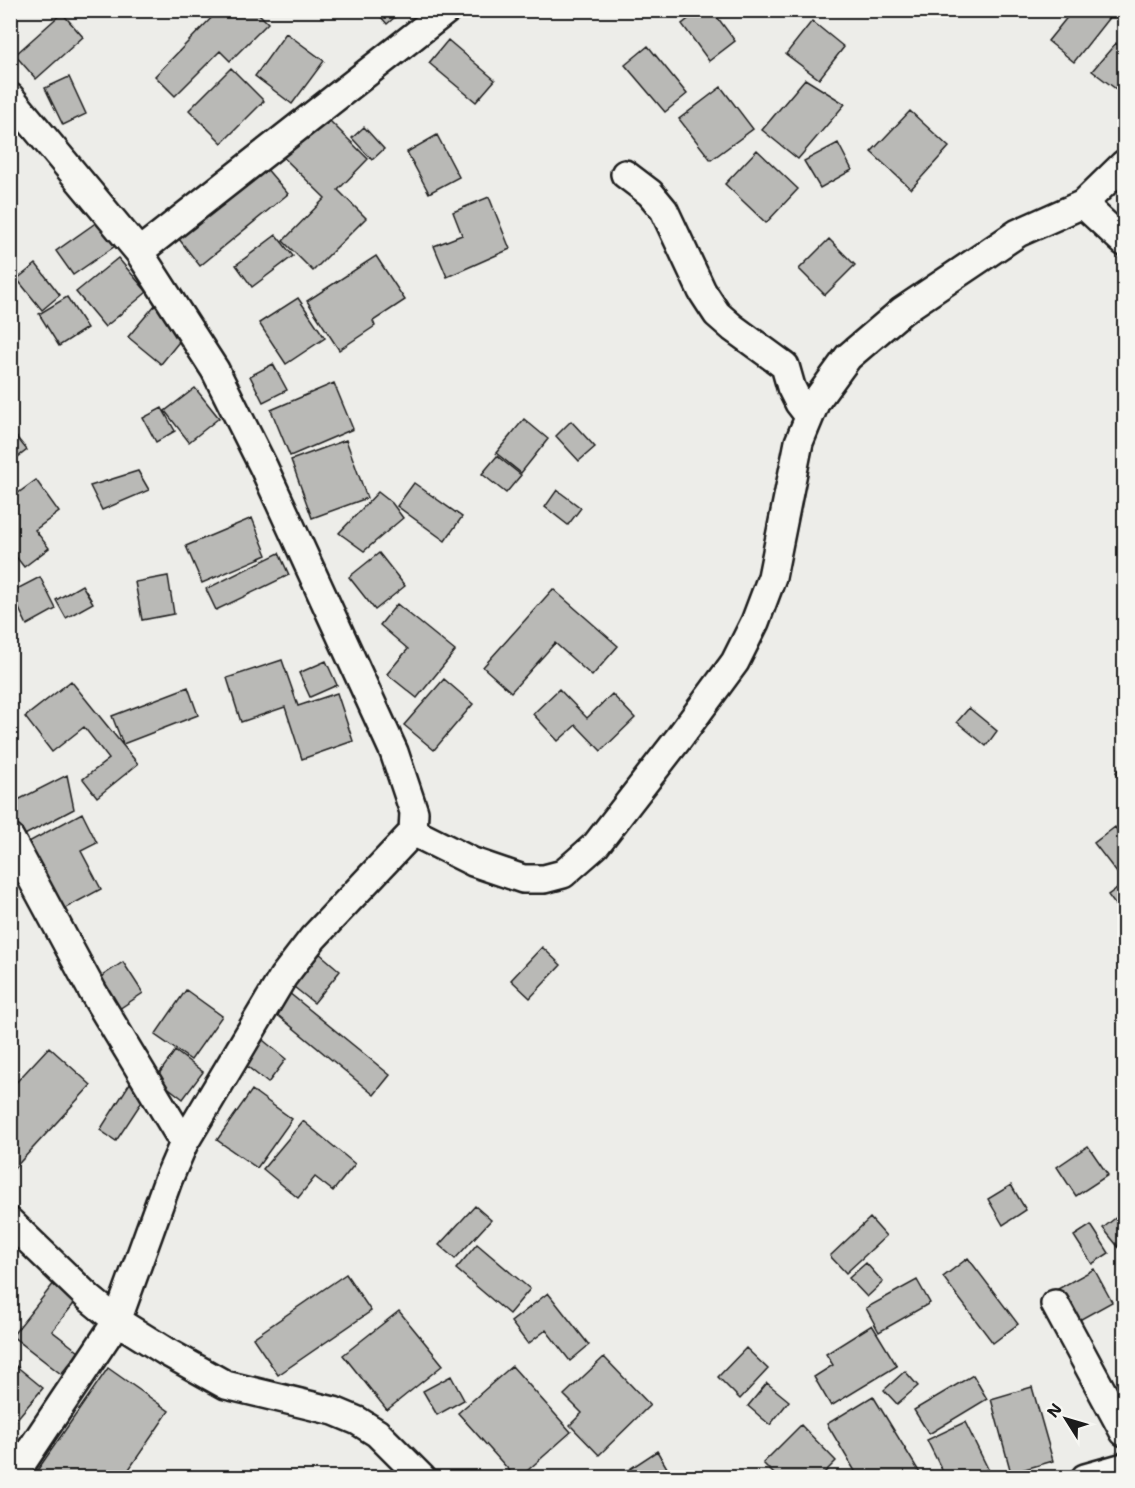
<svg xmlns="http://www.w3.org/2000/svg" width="1135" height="1488" viewBox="0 0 1135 1488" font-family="'Shantell Sans',sans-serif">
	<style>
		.building { fill: #b9b9b6; stroke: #1c1c1c; stroke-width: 1.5 }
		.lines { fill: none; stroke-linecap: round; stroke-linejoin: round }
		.street-casing { stroke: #1c1c1c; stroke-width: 32 }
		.street { stroke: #f6f6f2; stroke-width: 27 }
	</style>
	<rect width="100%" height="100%" fill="#edede9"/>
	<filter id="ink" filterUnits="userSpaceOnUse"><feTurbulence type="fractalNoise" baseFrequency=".0167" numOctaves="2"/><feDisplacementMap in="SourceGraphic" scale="12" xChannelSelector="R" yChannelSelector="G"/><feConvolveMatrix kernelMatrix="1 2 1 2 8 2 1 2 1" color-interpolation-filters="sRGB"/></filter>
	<g filter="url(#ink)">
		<!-- building -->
		<path class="building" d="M219,10H255L268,23L230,61L220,51L175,96L155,76Z
			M375,10H402V11L387,24Z
			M700,10H712L735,41L709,61L682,24Z
			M1073,10H1115L1074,62L1048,41Z
			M62,13L83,37L36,79L15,55Z
			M812,21L844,47L819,79L786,54Z
			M286,33L324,61L292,104L255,76Z
			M448,40L495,80L476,102L429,63Z
			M1116,43L1124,50V95L1092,71Z
			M648,46L687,94L665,112L625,65Z
			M231,68L264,101L222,143L189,110Z
			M69,77L86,114L63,125L45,88Z
			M805,79L845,104L798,159L762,130Z
			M721,87L753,129L711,160L679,119Z
			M910,111L949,147L911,189L871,152Z
			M321,112L368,159L338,190L366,218L313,271L283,241L325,198L280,154Z
			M364,127L384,149L372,160L352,138Z
			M437,135L459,177L429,193L407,152Z
			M838,143L852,170L820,188L804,161Z
			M757,150L798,189L766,223L725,184Z
			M259,160L288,194L200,266L172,230Z
			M489,197L510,249L447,277L434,246L462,235L453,212Z
			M97,222L115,246L73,275L56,251Z
			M276,235L293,256L252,287L236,265Z
			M829,239L855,265L825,295L799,269Z
			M376,256L405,300L373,321L375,326L339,350L307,301Z
			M118,258L147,292L105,327L76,292Z
			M36,264L60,295L42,310L17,279Z
			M67,297L87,328L59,346L39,314Z
			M298,298L325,338L286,364L259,323Z
			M155,305L187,332L161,364L128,337Z
			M273,364L287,390L263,402L250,376Z
			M334,383L353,429L290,456L271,410Z
			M195,388L219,418L189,442L165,411Z
			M162,408L175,431L156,442L143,418Z
			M524,419L548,439L521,473L496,453Z
			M571,421L595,447L579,461L556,436Z
			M10,429L27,450L10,463Z
			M346,440L367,498L312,518L291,460Z
			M497,456L521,475L506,493L482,474Z
			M138,471L149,490L102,510L90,486Z
			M36,480L59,512L35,530L49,548L24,567L10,549V499Z
			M414,483L462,517L445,541L397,506Z
			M557,490L581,508L568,525L545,507Z
			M378,492L392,503L403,518L364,551L339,533Z
			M252,518L267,555L202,583L186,546Z
			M279,553L289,575L216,610L206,589Z
			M379,553L405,586L375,610L349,577Z
			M168,576L174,614L142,620L135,582Z
			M40,577L56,609L27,625L11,592Z
			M82,585L93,603L66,618L56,600Z
			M553,589L618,646L592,676L555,643L511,692L483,667Z
			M397,604L455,651L417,698L387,674L408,649L380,625Z
			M282,660L298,706L337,693L353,741L302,759L285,707L241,722L227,678Z
			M326,661L337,685L310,697L299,673Z
			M444,679L473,704L434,750L404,725Z
			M71,681L138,764L97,797L83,779L109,759L84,727L52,752L25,717Z
			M188,687L198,715L123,744L112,716Z
			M559,689L587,718L612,694L635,718L601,751L576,725L558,741L533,714Z
			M969,708L997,731L986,746L957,722Z
			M1124,765V782L1116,772Z
			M67,775L74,809L19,838L10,820V804Z
			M82,813L97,843L81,851L101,889L60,911L25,844Z
			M1115,827L1124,840V882L1094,843Z
			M1124,883V917L1108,895Z
			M311,946L340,971L314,1003L284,979Z
			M542,947L561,965L530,998L511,980Z
			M123,962L143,993L119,1009L99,978Z
			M283,988L390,1075L374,1095L268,1007Z
			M186,990L222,1016L191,1060L155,1035Z
			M258,1036L286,1059L268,1083L239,1060Z
			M49,1047L91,1085L10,1173V1089Z
			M175,1051L203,1072L183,1099L156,1078Z
			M130,1083L147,1094L116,1141L100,1130Z
			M252,1090L292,1119L257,1168L217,1140Z
			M303,1121L355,1164L333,1191L315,1177L298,1198L263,1169Z
			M1088,1146L1108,1175L1076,1196L1057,1167Z
			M1011,1185L1026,1210L1003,1225L988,1199Z
			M475,1206L491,1220L455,1259L439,1245Z
			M1123,1212L1124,1214V1254L1103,1228Z
			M870,1218L886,1236L846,1273L830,1256Z
			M1091,1225L1109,1253L1092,1264L1074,1236Z
			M477,1244L530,1289L509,1314L456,1269Z
			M968,1258L1018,1324L993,1343L943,1277Z
			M866,1263L883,1282L867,1297L849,1278Z
			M1094,1269L1112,1302L1065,1328L1047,1295Z
			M346,1274L371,1311L278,1375L253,1338Z
			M58,1278L80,1296L52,1331L79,1352L61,1374L12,1336Z
			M917,1280L930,1303L879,1332L866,1308Z
			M548,1293L589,1345L570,1361L546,1330L528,1344L511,1322Z
			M399,1311L443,1365L387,1410L343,1355Z
			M872,1325L897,1366L831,1406L814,1377L833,1365L826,1354Z
			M746,1348L768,1369L740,1399L718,1377Z
			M604,1357L650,1405L599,1455L570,1425L582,1413L564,1395Z
			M10,1361L43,1388L10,1427Z
			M512,1366L571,1432L519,1478H516L458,1413Z
			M108,1368L169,1411L123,1478H32Z
			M905,1371L918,1386L897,1404L884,1390Z
			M973,1375L987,1399L929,1434L914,1410Z
			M451,1376L464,1400L437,1415L423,1391Z
			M767,1383L789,1401L770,1425L748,1406Z
			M1032,1387L1053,1461L1011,1473L991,1399Z
			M873,1396L923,1478H859L827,1424Z
			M965,1422L988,1469L970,1478H946L927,1440Z
			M801,1425L836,1461L819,1478H778L763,1463Z
			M657,1451L673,1478H616Z"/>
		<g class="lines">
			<defs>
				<path id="street" d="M10,97L139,252L215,370L264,468L394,752L414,812L413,832L313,938L283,977L184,1143L168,1180L117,1321L12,1478
					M625,174L650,193L664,210L702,291L717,314L733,328L785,366L791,387L799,403L809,416
					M1083,204L1124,242
					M139,252L447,10
					M413,832L473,862L523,879H544L563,874L596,845L679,738L735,662L755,622L772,577L799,442L816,401L848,357L902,311L1018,233L1083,204L1124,164
					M10,838L93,992L184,1143
					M10,1222L89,1298L117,1321L165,1351L226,1385L334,1411L358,1421L377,1433L422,1478
					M1055,1304L1124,1432
					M1085,1478L1124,1467"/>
			</defs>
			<!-- street casing -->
			<use href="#street" class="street-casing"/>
			<!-- street -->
			<use href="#street" class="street"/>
		</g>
	</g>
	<!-- margin -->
	<rect width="1135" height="1488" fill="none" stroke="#f6f6f2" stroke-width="36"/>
	<rect x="18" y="18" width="1099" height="1452" fill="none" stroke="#1c1c1c" stroke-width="2" filter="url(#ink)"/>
	<!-- north arrow -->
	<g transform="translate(1066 1419) rotate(307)" stroke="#f6f6f2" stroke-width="4.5" paint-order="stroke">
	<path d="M0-4.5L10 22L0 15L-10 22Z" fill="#1c1c1c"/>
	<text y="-9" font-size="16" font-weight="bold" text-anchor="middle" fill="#1c1c1c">N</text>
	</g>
</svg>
